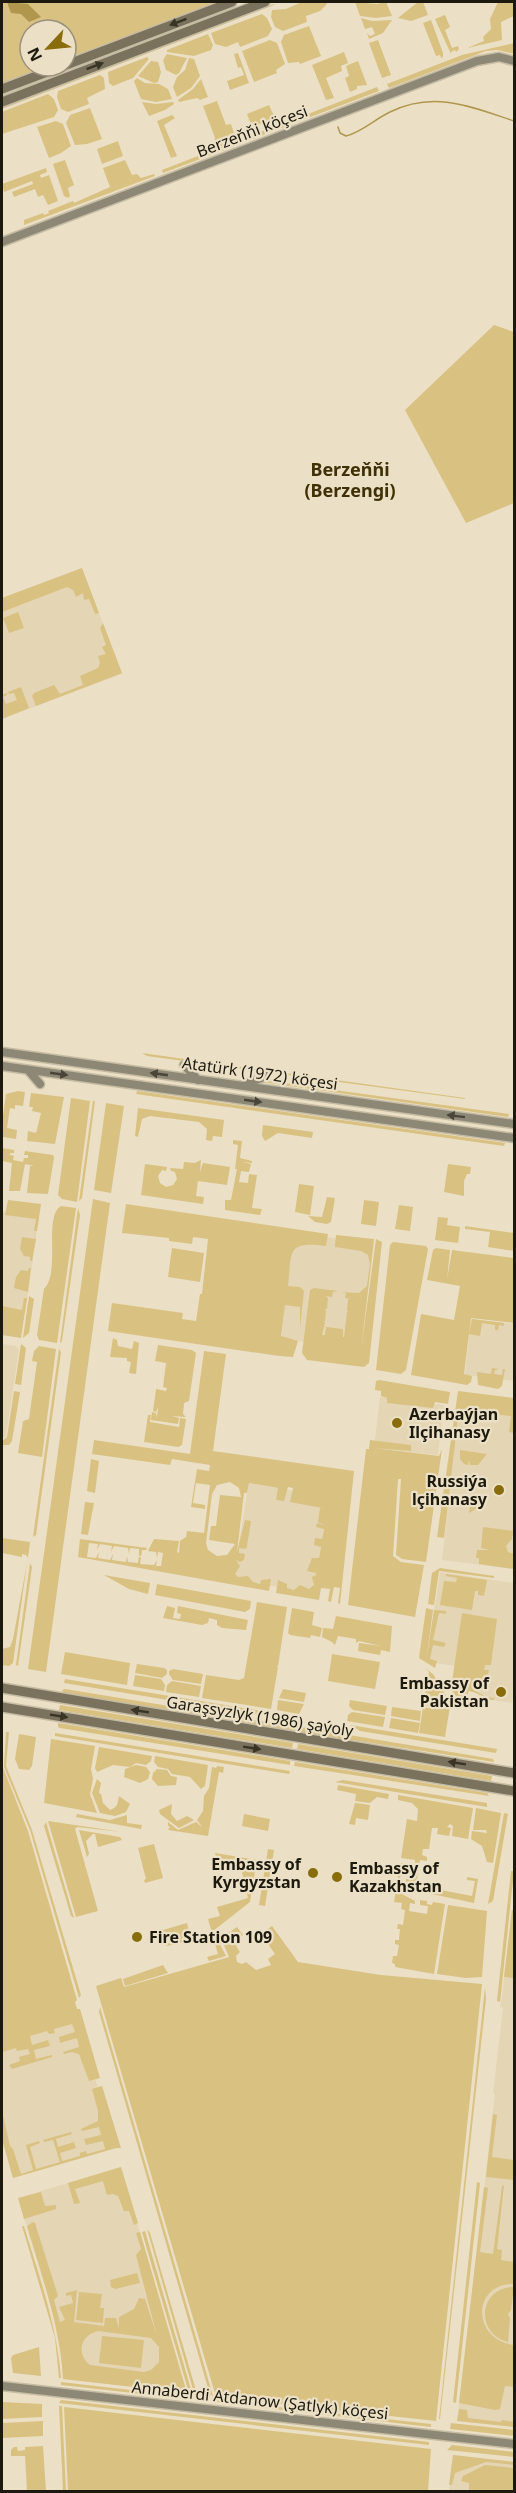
<svg xmlns="http://www.w3.org/2000/svg" width="516" height="2493" viewBox="0 0 516 2493" font-family="'Noto Sans',sans-serif">
	<style>
		.built { fill: #e4d6b4 }
		.green { fill: #d9c182; fill-rule: evenodd }
		.water { fill: #b1964e }
		.lines { fill: none; stroke-linecap: round; stroke-linejoin: round }
		.stream { stroke: #b1964e; stroke-width: 1.5 }
		.secondary-casing { stroke: #c6bca4; stroke-width: 11 }
		.primary-casing { stroke: #c6bca4; stroke-width: 12 }
		.secondary { stroke: #8d8776; stroke-width: 8 }
		.primary { stroke: #7a725d; stroke-width: 9 }
		.oneway { fill: #383426 }
		.oneway2 { fill: #494538 }
		.poi-dot { fill: #896c0b; stroke: #ebe0c5; stroke-width: 2 }
		.labels { text-anchor: middle; dominant-baseline: central; stroke-width: 4.5; stroke-linejoin: round; paint-order: stroke }
		.street-label { font-size: 16px; fill: #1c190f; stroke: #ebe0c5 }
		.poi-label { font-size: 16px; font-weight: bold; fill: #1c190f; stroke: #ebe0c5; text-anchor: start }
		.neighbourhood-label { font-size: 18px; font-weight: bold; fill: #3f3006; stroke: #ebe0c5 }
	</style>
	<rect width="100%" height="100%" fill="#ebe0c5"/>
	<!-- built -->
	<path class="built" d="M82,568L122,674L2,719V598Z
		M2,1211L39,1217L25,1313L2,1309Z
		M293,1233L374,1243L361,1348L281,1339Z
		M471,1319L514,1324V1381L465,1375Z
		M2,1344L16,1346L19,1350L6,1436L2,1439Z
		M380,1397L444,1405L438,1455L374,1448Z
		M459,1407L514,1414V1569L442,1560Z
		M249,1483L329,1497L313,1593L233,1579Z
		M440,1572L514,1583V1684L512,1703L484,1699L475,1692L469,1691L472,1668L426,1662Z
		M514,1909V2427L457,2421L495,2094L493,2093L503,2008L500,2007L502,1996L512,1910Z
		M78,2021L116,2148L13,2178L2,2139V2043Z
		M121,2167L187,2393L63,2379L61,2348L57,2326L18,2198Z
		M453,2455L514,2462V2491L449,2492Z"/>
	<!-- green -->
	<path class="green" d="M2,2H220L66,59V30H30V66H49L2,84Z
		M302,2H326L327,4L320,11L306,16L307,22L283,31L275,27L271,17L272,10L286,9Z
		M355,2L377,4L386,2L392,16L376,18L360,16Z
		M418,2H423L428,15L411,21L398,18Z
		M498,2H514V16L501,22L502,40L467,48L484,41L483,37L491,29L490,19Z
		M274,4V5L2,109V105Z
		M262,14L267,18L272,29L268,36L240,47L238,42L226,47L215,44L211,33Z
		M445,15L450,27L445,30L452,48L458,46L459,49L456,52L455,50L451,52V54L435,19Z
		M361,18L372,21L392,20L383,33L369,39L367,33L370,36L375,34L372,27L365,29Z
		M431,20L443,53V57L441,58L440,55L436,56L423,23Z
		M309,26L321,56L300,64L299,62L288,63L281,42L284,35Z
		M208,34L213,45L211,50L194,56L167,52V50Z
		M270,40L277,43L285,64L276,70L277,73L254,82L242,51Z
		M378,40L391,75L382,78L369,43Z
		M514,43V54L498,50L486,51L389,88L387,84L462,55Z
		M344,52L348,63L341,66L342,71L326,78L334,98L326,100L312,65Z
		M238,53L249,83L230,90L227,81L244,75L241,67L238,68L234,54Z
		M167,54L187,58L179,73L176,75L166,70L163,60Z
		M147,57L149,59L133,78L113,86L109,83L108,72Z
		M189,58L194,59L200,76L191,88L177,97L173,87L177,77L185,70Z
		M151,61L158,62L161,72L158,82L154,83L138,76Z
		M358,61L367,85L357,86V89L350,92L345,78L349,76L346,66Z
		M100,75L104,78L105,89L87,98L89,104L68,112L61,109L57,97L58,91Z
		M137,78L145,83L159,84L168,89L172,99L156,102L141,99L134,81Z
		M201,79L208,97L200,100L197,98L179,102L178,100L193,89Z
		M377,87L379,91L253,139L252,135L292,120L293,122L299,120L298,118Z
		M48,94L54,99L58,110L54,117L2,134V112Z
		M217,101L226,125L231,124L236,139L242,140L243,143L163,173L162,170L203,154L204,150L213,146L215,138L203,106Z
		M142,102L156,104L173,102L174,104L165,110L149,116Z
		M269,105L275,118L252,127L247,114Z
		M90,108L102,139L87,144L75,145L66,123L70,115Z
		M172,115L175,118L164,125L177,156L171,158L157,121Z
		M56,121L63,124L71,146L61,153L49,158L37,127Z
		M118,141L123,156L102,164L97,149Z
		M65,160L74,185L68,188L70,196L68,198L64,196L53,164Z
		M125,160L132,175L137,174L141,178L154,174L155,176L24,225V220L43,213L44,215L49,213L48,211L73,201L74,203L110,187L103,168Z
		M46,168L47,172L40,175L41,178L49,175L58,201L48,205L43,195L38,197L35,189L14,197L12,192L33,184L32,181L4,192L2,184Z
		M494,325L514,332V503L466,523L405,410Z
		M82,568L99,613L95,614L89,599L84,600L83,593L76,597L73,590L67,587L2,612V598Z
		M18,612L24,628L9,633L3,618Z
		M103,623L122,673L36,706L32,696L34,693L54,685L60,694L83,685L80,676L98,668L100,663L98,656L106,654L102,647L106,645L100,628Z
		M21,687L29,708L2,719V695L7,693V695L3,697L6,704L17,700L14,693L9,694L8,692Z
		M142,1053L465,1098V1099L147,1056Z
		M269,1081L509,1114L508,1117L261,1082Z
		M18,1091L25,1092L23,1106L15,1105V1109L10,1108L7,1128L17,1130L16,1139L3,1137L2,1123L6,1094Z
		M137,1091L505,1143L504,1146L136,1094Z
		M31,1093L64,1097L55,1144L27,1141L28,1131L36,1133L41,1113L32,1111L33,1107H29Z
		M71,1098L90,1101L77,1202L62,1199L58,1195Z
		M93,1101H95L82,1198L79,1201Z
		M106,1103L124,1106L111,1193L94,1190Z
		M138,1108L224,1120L222,1137L213,1136L212,1141L206,1140L207,1129L199,1122L150,1116L142,1119L138,1137L135,1136Z
		M263,1125L313,1132L312,1138L278,1133L265,1141L262,1136Z
		M233,1140L242,1141L240,1158L252,1161V1163L242,1162L251,1164L249,1172L241,1171L239,1182L248,1183L249,1174L257,1175L252,1208L262,1209L260,1215L225,1210V1200H231L237,1169H235L238,1145L233,1144Z
		M2,1148L14,1150V1153H10V1155L14,1156L13,1160L23,1162L24,1158H28V1155H24L25,1151L53,1155L54,1158L48,1194L27,1193L30,1166H34L25,1164L20,1191H9L12,1163L2,1161Z
		M201,1160L200,1172L203,1163L230,1167L227,1185L198,1181L196,1196L204,1197L203,1204L141,1195L145,1164L167,1167L166,1171L162,1170L158,1176L160,1183L166,1187L173,1185L177,1179L175,1172L171,1171L170,1168L183,1169L184,1162L195,1163Z
		M448,1164L471,1167L470,1174H467L464,1181V1196L444,1192Z
		M299,1184L314,1186L310,1215L295,1212Z
		M327,1197L335,1198L331,1222L327,1224L315,1222L308,1216L322,1217Z
		M93,1199L110,1203L46,1672L28,1669Z
		M8,1200L41,1204L37,1231H34L36,1219L5,1215Z
		M364,1200L379,1202L376,1226L361,1224Z
		M126,1204L328,1234L326,1246C286,1241 292,1251 288,1286L300,1287L304,1291L300,1328V1307L285,1305L281,1336L298,1341L293,1357L279,1356L108,1331L112,1303L183,1313L182,1319L196,1321L200,1294H202L208,1239L193,1237L192,1244L169,1241V1238L122,1233Z
		M399,1205L413,1207L410,1231L395,1229Z
		M61,1206L76,1208L57,1343L39,1340L37,1335L44,1289C61,1272 43,1216 61,1206Z
		M78,1208L80,1215L62,1341L60,1343Z
		M438,1217L448,1218L447,1225L460,1227L458,1243L435,1240Z
		M465,1226L514,1233V1251L488,1247L490,1232L465,1229Z
		M336,1235L374,1239L361,1350L376,1239L382,1242L369,1363L364,1367L307,1360L302,1353L310,1290L314,1288L338,1291L333,1292L332,1297L325,1296L328,1298L327,1309H324L326,1310L325,1321L322,1322H325L322,1335H325L326,1327L343,1329V1337H344L347,1312L349,1311H347L348,1299H350L345,1298L346,1293L340,1292L359,1293L367,1286L370,1264L368,1255L361,1251L335,1247Z
		M22,1237L36,1239L32,1261H30V1257L24,1256L20,1249Z
		M393,1242L426,1246L428,1249L406,1370L401,1374L376,1370L390,1245Z
		M172,1248L204,1253L200,1282L168,1277Z
		M436,1248L450,1250L447,1280L452,1250L514,1258V1323L471,1318L469,1333L472,1319L504,1323V1326L499,1325L498,1330H495V1325L482,1323L480,1336L469,1334L464,1374L472,1376L471,1382L467,1385L411,1375L421,1314L454,1320L460,1286L427,1280L433,1250Z
		M29,1268H31L28,1292L14,1288L16,1277L21,1270L28,1271Z
		M29,1296L34,1299L29,1333L23,1338Z
		M24,1298H27L21,1338L2,1335V1306L22,1310Z
		M113,1338L117,1340L118,1346L132,1349L134,1341L139,1343L136,1374L129,1373L131,1362L127,1361V1358L110,1357Z
		M21,1344L26,1348L21,1385L15,1384Z
		M158,1345L192,1350L196,1353L189,1401L184,1403L183,1414L186,1417L172,1416L179,1418L178,1424L151,1420L152,1412L156,1413L157,1418L158,1407L156,1412L153,1411L156,1389L166,1391L167,1388L163,1387L166,1363L155,1361Z
		M39,1346L56,1349L42,1457L18,1453L23,1421L29,1419L37,1362L32,1361L34,1351Z
		M59,1349L61,1352L36,1535L33,1537Z
		M204,1351L226,1354L213,1451L354,1471L340,1604L338,1603L340,1588L334,1587L331,1602L328,1601L330,1589L321,1588L319,1600L276,1593L278,1580L287,1584V1588L294,1590L300,1585L309,1589L314,1585L312,1577L316,1575V1573L307,1571L312,1558H319L321,1547L314,1545L315,1538L322,1539L324,1529L316,1527L317,1523L325,1525L318,1522L320,1508L327,1509L290,1502L293,1488L288,1487L284,1501L276,1500L278,1488L249,1483L247,1493H244L237,1552L245,1520L251,1521L247,1546L246,1549L239,1548V1553L245,1554L244,1560L240,1562L236,1560L240,1566L235,1574L238,1577L248,1576L253,1582L260,1584L261,1580L271,1579L269,1591L78,1557L80,1539L147,1548L146,1550H142L141,1556H139V1549L130,1548L129,1554L128,1548L114,1546L111,1552L112,1546L100,1544L97,1550L98,1544L89,1543L87,1557L96,1558L99,1552L98,1558L110,1560L113,1554L112,1560L126,1562L127,1556L128,1562L138,1563L139,1557H141L140,1564L154,1565L157,1560L156,1566H161L163,1553L158,1552L157,1558L156,1552L148,1551L154,1539L179,1541L177,1552L179,1553L180,1541L186,1537L187,1531L204,1533L210,1485L196,1483L193,1503L205,1505V1509L191,1507L197,1469L209,1471L210,1465L172,1459L170,1465L92,1454L94,1440L190,1454ZM230,1482L239,1488L241,1497L220,1495L216,1526H211L209,1540L235,1544L227,1555L217,1556L208,1550L206,1543L212,1494L217,1485Z
		M492,1368L499,1369L495,1370L494,1374L502,1375L503,1369H505L502,1386L498,1389L478,1385L477,1372L491,1374Z
		M379,1380L450,1392L448,1404L435,1402L433,1408L387,1403V1398L381,1396V1391L375,1390L376,1381Z
		M14,1391L20,1392L12,1441L9,1445H2V1441L7,1437Z
		M458,1391L514,1398V1433L509,1432L511,1416L459,1410L444,1538L437,1537Z
		M148,1415H151L150,1422L179,1427L180,1418L186,1419L182,1445L178,1447L144,1442Z
		M370,1440L411,1445V1451L374,1448L439,1456L442,1449L426,1562L402,1559L396,1555L401,1479H398L393,1556L401,1562L424,1565L415,1617L348,1605L366,1449H369Z
		M460,1450L487,1454L478,1465H470L469,1460L468,1465L464,1464L460,1459Z
		M91,1459L99,1461L95,1493L87,1491Z
		M455,1496L477,1498L476,1509L469,1513L470,1506L454,1504Z
		M85,1502L94,1503L88,1535L81,1534Z
		M483,1527L513,1531L512,1539L506,1546L508,1552L514,1554V1569L479,1564V1558H476L477,1550H489L481,1548Z
		M2,1538L30,1542L28,1558L26,1555L22,1554V1557L2,1553Z
		M27,1563L13,1663L9,1666L2,1665V1649L10,1647L13,1639Z
		M30,1563L32,1567L18,1666L16,1665Z
		M440,1568L494,1576V1578L439,1571L434,1605L428,1604L432,1573Z
		M446,1574L487,1580L484,1596L478,1595V1591H475L472,1610L440,1605L444,1581L456,1582L457,1578L446,1576Z
		M104,1575L150,1583L148,1594L129,1589Z
		M157,1584L251,1601L250,1609L245,1612L155,1595Z
		M257,1602L287,1607L278,1666H276L278,1667L271,1709L202,1698L206,1675L239,1680L244,1678Z
		M167,1606L175,1608L173,1618L180,1619L181,1614L177,1613L178,1606L248,1620L246,1630L222,1628L217,1625V1620L209,1618L208,1623L202,1625L163,1618Z
		M292,1608L314,1612L312,1625L322,1628L320,1637L311,1635L310,1638L290,1635L288,1633Z
		M426,1608L433,1610L426,1662L434,1610L446,1611V1614L439,1613L433,1640L446,1643L444,1647L433,1645L430,1659L437,1661L435,1668L419,1658Z
		M462,1613L497,1619L491,1665H485L484,1670H489L486,1682L476,1679L474,1690L486,1697L494,1698V1700C484,1699 478,1692 469,1691L465,1700L458,1699L451,1689Z
		M336,1616L392,1626L390,1652L381,1650L380,1655L358,1651L359,1643L381,1646L359,1641L356,1643V1639L338,1636L335,1645L332,1642L322,1637L323,1628L333,1629Z
		M65,1652L130,1663L127,1685L61,1674Z
		M332,1654L380,1662L375,1689L328,1681Z
		M137,1664L164,1668L167,1670V1674L162,1678L135,1673Z
		M425,1668L433,1674L451,1704L438,1702L429,1706L423,1705L429,1672Z
		M173,1669L203,1674L201,1684L173,1680L169,1674V1671Z
		M135,1675L161,1679L165,1685L164,1691L133,1686Z
		M65,1679L268,1712L260,1715L64,1683Z
		M172,1681L201,1686L199,1697L166,1692L167,1685Z
		M65,1689L297,1727V1731L64,1693L62,1690Z
		M283,1689L306,1693L304,1702L279,1698Z
		M278,1700L304,1704L299,1714L277,1710Z
		M350,1700L387,1706L385,1715L353,1710L349,1706Z
		M438,1704L450,1706L445,1737L419,1733L423,1707L429,1708Z
		M60,1705L293,1743L292,1748L59,1710Z
		M392,1707L421,1711L420,1721L391,1716Z
		M352,1712L385,1717L383,1727L347,1721L348,1715Z
		M391,1718L420,1723L418,1733L389,1728Z
		M58,1723L290,1761V1765L60,1728L58,1727Z
		M350,1725L497,1749L496,1753L360,1731Z
		M301,1727L493,1759L494,1762L300,1732Z
		M6,1732H9L6,1766L32,1830L81,1995L79,1998L30,1830L4,1767Z
		M55,1733L290,1771L289,1774L55,1736Z
		M19,1734L36,1737L32,1766L29,1770L19,1769L15,1759Z
		M51,1739L95,1746L91,1769L93,1779L90,1794L97,1813L44,1803Z
		M298,1744L492,1776L491,1781L297,1749Z
		M99,1747L152,1756L151,1761L146,1765L136,1763L130,1767L113,1765L97,1772L95,1768Z
		M155,1756L208,1765L205,1786L201,1789L190,1777L172,1774L168,1769L158,1767L154,1762Z
		M295,1762L487,1793L489,1796L294,1766Z
		M2,1765L28,1831L77,2000L75,2002L77,2009H80L100,2078L89,2081L79,2054L72,2052L64,2054L63,2052L79,2047L77,2038L60,2043L59,2037L75,2032L72,2024L54,2029L55,2033L49,2034L47,2031L30,2036L32,2045L48,2040L50,2046L34,2050L36,2059L52,2055V2057L12,2069L9,2065L20,2061L19,2057L30,2054L28,2049L17,2051L16,2048L2,2052Z
		M136,1765L146,1767L150,1772L148,1779L140,1783L124,1777L125,1769Z
		M217,1766L224,1767L223,1773L219,1772L208,1836L168,1830L170,1827L168,1826V1822L178,1830L196,1822L202,1827L197,1820L203,1811L204,1796L209,1788L212,1767L216,1768Z
		M157,1769L167,1770L171,1776L177,1777L176,1785L158,1786L152,1779L153,1773Z
		M97,1779L101,1783L99,1793L101,1794L103,1803L110,1810C119,1807 117,1803 119,1796L130,1804L126,1812L115,1816L100,1813L92,1793Z
		M343,1780L487,1803V1807L335,1782Z
		M338,1785L389,1794L388,1799L377,1797L370,1803L355,1801L356,1794L337,1790Z
		M398,1795L473,1808L468,1839L452,1836L453,1826L450,1824L447,1827L451,1828L449,1836L437,1834L438,1828H432L429,1849H423L422,1855L427,1857V1861L420,1860L415,1893L405,1890L406,1879H408C409,1874 406,1866 400,1863L415,1864V1860L401,1858L407,1819L417,1821L418,1809L412,1803L398,1800Z
		M355,1803L370,1805L368,1820L356,1818L355,1825L349,1824Z
		M172,1804L171,1814L177,1821L187,1816L194,1820L179,1828L160,1814L159,1810Z
		M476,1808L501,1813L493,1863L487,1862L482,1846L471,1839L472,1831L487,1833L486,1830H473Z
		M504,1813L508,1814L493,1901L488,1904Z
		M77,1814L110,1820L127,1815V1823L142,1825L141,1829L76,1817Z
		M244,1814L270,1819L268,1831L242,1826Z
		M48,1821L122,1832L77,1827L75,1829L98,1911L76,1917Z
		M46,1822L74,1918L71,1916L44,1826Z
		M79,1830L120,1837L122,1840L98,1847L95,1834H93L86,1841L89,1854L87,1857Z
		M154,1844L163,1878L145,1883L144,1880L146,1879L138,1848Z
		M268,1849L274,1850L265,1906L259,1905Z
		M215,1853L257,1860L250,1902L213,1931L226,1956L209,1961L207,1957L218,1954L208,1919L220,1916L217,1907L248,1898L241,1868L234,1861L218,1863Z
		M399,1869L401,1871L399,1888L400,1893L415,1901V1904L410,1903L409,1911L427,1914L428,1906L420,1905V1900L427,1901V1904L432,1905L433,1902L445,1904L434,1974L395,1967V1964L392,1963L393,1956H397L399,1945L395,1944V1940H399L400,1929H397L398,1924L403,1925L405,1910L401,1909L402,1903L394,1902Z
		M511,1871H514L500,2002L497,2001Z
		M467,1877L478,1879L474,1903L427,1893L430,1888L472,1896L475,1881L467,1880Z
		M448,1905L487,1911L482,1977L466,1978L437,1974Z
		M512,1910H514V1978L504,1977Z
		M187,1923L191,1940L167,1946L166,1944L171,1942L168,1932L163,1933V1930Z
		M272,1926L298,1962L381,1975L482,1984L436,2421L216,2397L96,1986L121,1978L124,1987L229,1957L221,1938L237,1927L243,1935L237,1940L239,1943L236,1946L240,1952L236,1956L237,1962L242,1964L246,1962L256,1970L271,1965L268,1959L275,1954L261,1934Z
		M163,1965L168,1973L125,1986L123,1979Z
		M485,1987L486,1999L440,2419H439Z
		M100,2007L213,2396L210,2395L99,2012Z
		M102,2086L121,2148H116L13,2178L2,2139V2111L10,2146L13,2149L21,2174L33,2170L26,2145L39,2141L40,2143L30,2147L36,2169L60,2162L53,2140L44,2142L43,2140L71,2132L72,2134L56,2139L58,2147L74,2142L76,2148L60,2153L62,2161L80,2156V2153L86,2151L87,2154L105,2149L103,2141L86,2145L84,2139L101,2135L99,2127L82,2131L81,2129L98,2121V2111L92,2089Z
		M493,2114L497,2115L492,2157L514,2160V2180L486,2177Z
		M121,2167L138,2223L134,2225L129,2211H124L118,2196L113,2194L107,2195L103,2181L75,2189L80,2203L74,2204L68,2183Z
		M477,2182L480,2183L456,2403L453,2402Z
		M504,2185L497,2249L502,2250L501,2260L514,2262V2284C472,2283 471,2339 514,2345V2387L505,2386L500,2409L495,2410L459,2403L484,2187L488,2188L480,2252L493,2254L502,2186Z
		M41,2192L45,2206L56,2205V2209L24,2219L18,2198Z
		M33,2222L35,2223L58,2296L54,2300L60,2322L65,2320L59,2307L73,2303L71,2295L66,2296V2293L77,2290L74,2322L104,2326L105,2318H116L119,2328V2317L134,2309L139,2298L145,2299L157,2336L136,2255L141,2249L136,2233L140,2232L187,2393L63,2379C60,2326 42,2277 27,2226ZM98,2331L151,2338L159,2347V2362L151,2370L144,2372L90,2365C76,2354 80,2335 98,2331Z
		M22,2226H24C39,2276 57,2325 61,2378H59L55,2338Z
		M147,2229L150,2233L195,2387L194,2393Z
		M145,2231L192,2393H189L142,2232Z
		M137,2273L140,2283L115,2289L111,2287L110,2280Z
		M514,2287L511,2310L508,2314L510,2318L508,2342C474,2333 479,2287 514,2287Z
		M79,2292L102,2294L100,2308H104L103,2323L76,2320Z
		M102,2336L144,2340L141,2368L99,2363Z
		M39,2347L41,2376L13,2373L11,2358L13,2355Z
		M61,2382L191,2397L187,2399L61,2385Z
		M61,2400L429,2442V2445L59,2403Z
		M215,2400L431,2424V2427L220,2403Z
		M2,2402L42,2404V2417L2,2419Z
		M59,2406H62L66,2491H63Z
		M64,2407L431,2449L428,2491H68Z
		M459,2409L467,2410L468,2418L501,2422L502,2420L514,2422V2427L457,2421Z
		M43,2421V2436L2,2438V2423Z
		M451,2423L514,2430V2436L450,2429Z
		M452,2445L514,2452V2457L447,2450Z
		M43,2446L46,2491H27L25,2456H11V2450L14,2447H17L18,2451L25,2450V2447Z
		M453,2455L514,2462V2465L486,2462L455,2473L452,2485H449Z
		M485,2465L514,2468V2491H469V2483L461,2481L463,2476Z"/>
	<!-- water -->
	<path class="water" d="M7,2L28,4L41,17L29,22L21,14L11,13Z"/>
	<g class="lines">
		<!-- stream -->
		<path class="stream" d="M338,127L340,133L346,136C362,132 375,119 390,112C434,90 472,107 514,121"/>
		<defs>
			<path id="secondary" d="M2,242L477,61L499,57L514,61
				M2,1052L514,1124
				M184,1065L198,1080
				M2,1066L514,1138
				M28,1070L40,1084
				M244,1085L266,1076
				M2,2386L514,2444"/>
			<path id="primary" d="M66,65L232,2
				M2,89L63,66
				M2,102L265,2
				M2,1688L514,1773
				M2,1707L514,1791"/>
		</defs>
		<!-- secondary casing -->
		<use href="#secondary" class="secondary-casing"/>
		<!-- primary casing -->
		<use href="#primary" class="primary-casing"/>
		<!-- secondary -->
		<use href="#secondary" class="secondary"/>
		<!-- primary -->
		<use href="#primary" class="primary"/>
	</g>
	<!-- one-way arrows -->
	<defs><path id="oneway-solid" d="M-6-.8H1V-3.2L6.5 0L1 3.2V.8H-6Z" transform="scale(1.5)"/></defs>
	<g class="oneway">
		<use href="#oneway-solid" transform="translate(178 22) rotate(159)"/>
		<use href="#oneway-solid" transform="translate(95 66) rotate(-21)"/>
		<use href="#oneway-solid" transform="translate(140 1711) rotate(-171)"/>
		<use href="#oneway-solid" transform="translate(59 1716) rotate(9)"/>
		<use href="#oneway-solid" transform="translate(252 1748) rotate(9)"/>
		<use href="#oneway-solid" transform="translate(457 1763) rotate(-171)"/>
	</g>
	<g class="oneway2">
		<use href="#oneway-solid" transform="translate(59 1074) rotate(8)"/>
		<use href="#oneway-solid" transform="translate(159 1074) rotate(-172)"/>
		<use href="#oneway-solid" transform="translate(253 1101) rotate(8)"/>
		<use href="#oneway-solid" transform="translate(456 1116) rotate(-173)"/>
	</g>
	<!-- markers -->
	<g class="poi-dot">
		<circle cx="397" cy="1423" r="6"/>
		<circle cx="499" cy="1490" r="6"/>
		<circle cx="501" cy="1692" r="6"/>
		<circle cx="313" cy="1873" r="6"/>
		<circle cx="337" cy="1877" r="6"/>
		<circle cx="137" cy="1937" r="6"/>
	</g>
	<g class="labels">
		<!-- street labels -->
		<g class="street-label">
			<text transform="translate(252 131) rotate(-21)">Berzeňňi köçesi</text>
			<text transform="translate(260 1073) rotate(8)">Atatürk (1972) köçesi</text>
			<text transform="translate(260 1716) rotate(9)">Garaşsyzlyk (1986) şaýoly</text>
			<text transform="translate(260 2400) rotate(6)">Annaberdi Atdanow (Şatlyk) köçesi</text>
		</g>
		<!-- poi labels -->
		<g class="poi-label">
			<text x="409" y="1414">Azerbaýjan<tspan x="409" dy="18">Ilçihanasy</tspan></text>
			<text x="487" y="1481" text-anchor="end">Russiýa<tspan x="487" dy="18">lçihanasy</tspan></text>
			<text x="489" y="1683" text-anchor="end">Embassy of<tspan x="489" dy="18">Pakistan</tspan></text>
			<text x="301" y="1864" text-anchor="end">Embassy of<tspan x="301" dy="18">Kyrgyzstan</tspan></text>
			<text x="349" y="1868">Embassy of<tspan x="349" dy="18">Kazakhstan</tspan></text>
			<text x="149" y="1937">Fire Station 109</text>
		</g>
		<!-- neighbourhood labels -->
		<g class="neighbourhood-label">
			<text x="350" y="469">Berzeňňi<tspan x="350" dy="21">(Berzengi)</tspan></text>
		</g>
	</g>
	<!-- border -->
	<rect width="516" height="2493" fill="none" stroke="#1c190f" stroke-width="6"/>
	<!-- north arrow -->
	<g transform="translate(48 48) rotate(244)"><circle r="28" fill="#ebe0c5" stroke="#98907c" stroke-width="1.5"/>
	<path d="M0-4.5L10 22L0 15L-10 22Z" fill="#896c0b"/>
	<text y="-9" font-size="16" font-weight="bold" text-anchor="middle" fill="#1c190f">N</text>
	</g>
</svg>
